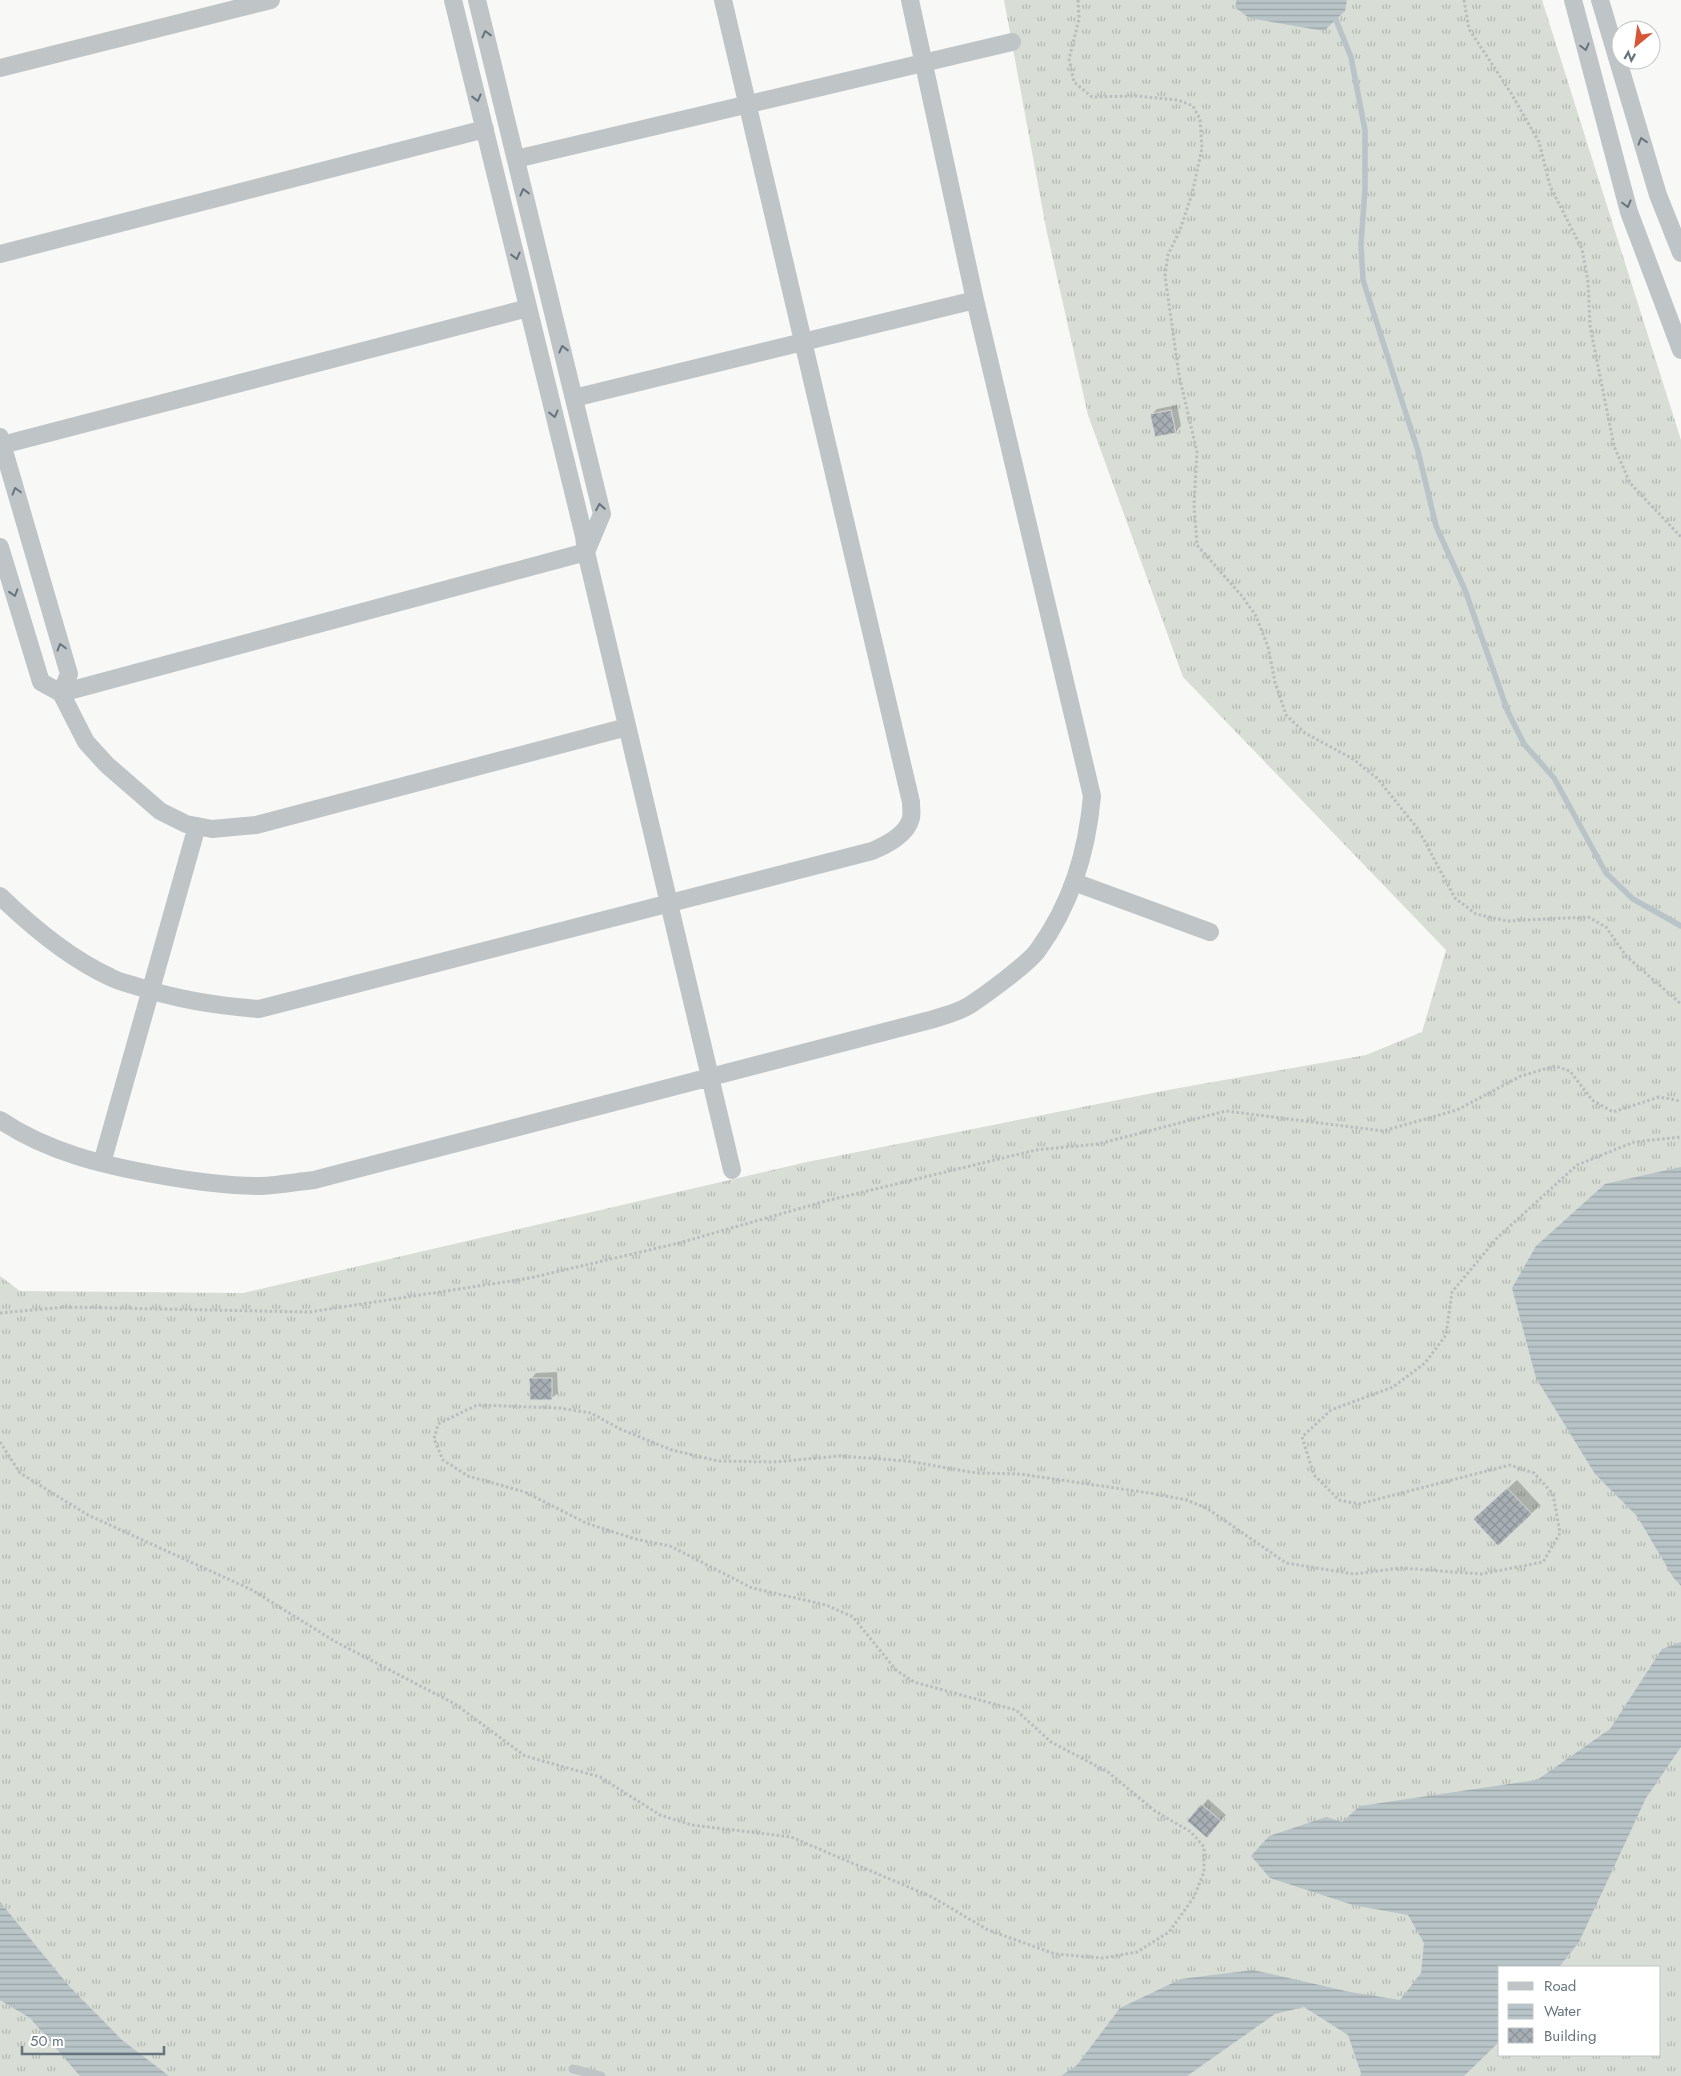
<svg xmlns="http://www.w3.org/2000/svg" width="1681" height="2076" viewBox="0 0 1681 2076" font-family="Jost,sans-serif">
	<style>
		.grass { fill: url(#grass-tufts); fill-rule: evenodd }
		.water { fill: url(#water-rules) }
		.shadow { fill: #0003 }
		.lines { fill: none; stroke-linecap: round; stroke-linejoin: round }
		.stream { stroke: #b8c4c7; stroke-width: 5.5 }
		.building { fill: url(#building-cross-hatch); stroke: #dadad8 }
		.path { stroke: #babdbf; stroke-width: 3; stroke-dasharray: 2.5 2.5; stroke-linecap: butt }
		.lane { stroke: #bfc4c7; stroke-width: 9 }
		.street { stroke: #bfc4c7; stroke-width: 18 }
		.oneway { stroke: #65747e }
	</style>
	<defs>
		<pattern id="grass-tufts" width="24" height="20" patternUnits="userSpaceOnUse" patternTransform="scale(1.25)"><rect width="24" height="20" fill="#d8ddd5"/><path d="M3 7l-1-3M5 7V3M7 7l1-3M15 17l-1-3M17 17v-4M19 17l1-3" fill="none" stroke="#b3b8b2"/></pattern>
		<pattern id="water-rules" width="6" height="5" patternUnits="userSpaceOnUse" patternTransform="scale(1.25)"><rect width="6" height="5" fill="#b8c4c7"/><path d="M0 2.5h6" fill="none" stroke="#99a4a7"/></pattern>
		<pattern id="building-cross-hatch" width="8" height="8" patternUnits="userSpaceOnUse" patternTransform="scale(1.25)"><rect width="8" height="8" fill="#a7afb4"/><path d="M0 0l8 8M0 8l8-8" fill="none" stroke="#8c9398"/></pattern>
	</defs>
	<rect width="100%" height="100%" fill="#f8f8f6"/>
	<!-- grass -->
	<path class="grass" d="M1004,0H1542L1681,440V2076H0V1276L20,1291L243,1293L807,1162L1168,1090L1366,1055L1422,1032L1446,950L1183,677L1088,415L1046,228ZM1500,1967H1660V2055H1500Z"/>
	<!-- water -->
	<path class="water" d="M1236,0H1347L1345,11L1324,31L1249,18L1236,8Z
		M1681,1167V1586L1673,1577L1637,1516L1595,1474L1536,1378L1512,1288L1536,1246L1605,1184Z
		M1681,1642V1747L1646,1798L1579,1942L1559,1967H1500V2041L1464,2076H1360L1361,2073L1348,2035L1304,2007L1275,2014L1187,2076H1061L1077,2065L1120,2008L1181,1979L1253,1970L1350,1992L1400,2000L1421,1973L1424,1943L1408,1915L1353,1905L1270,1878L1251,1856L1269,1836L1326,1817L1342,1822L1360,1806L1537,1780L1610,1729L1662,1649Z
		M0,1902L69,1986L122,2040L169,2076H80L30,2018L0,2000Z"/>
	<!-- shadow -->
	<path class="shadow" d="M1177,405L1181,426L1175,432L1151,415L1157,409Z
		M557,1372L558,1393L552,1398L531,1379L536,1373Z
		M1517,1480L1540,1505L1531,1514L1484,1510Z
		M1208,1799L1226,1815L1212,1830L1189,1821Z"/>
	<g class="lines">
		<!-- stream -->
		<path class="stream" d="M1336,20L1351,57L1365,130V189L1361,244L1363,280L1418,451L1436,526L1465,590L1508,712L1524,744L1554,778L1606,873L1633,899L1681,926"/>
	</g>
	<!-- building -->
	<path class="building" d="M1171,410L1176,433L1155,437L1150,414Z
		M529,1378H552V1400H530Z
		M1507,1488L1532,1514L1498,1546L1473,1519Z
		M1201,1804L1221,1821L1207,1838L1187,1821Z"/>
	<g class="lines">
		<!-- path -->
		<path class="path" d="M1078,0L1079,19L1069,59L1074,82L1092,97L1136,96L1178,100L1193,106L1200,119L1202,148L1192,194L1180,230L1168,255L1165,276L1179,375L1197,452L1194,505L1197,545L1242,596L1256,616L1268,647L1275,682L1286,715L1305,733L1353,759L1377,778L1418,829L1455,898L1476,914L1507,921L1588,917L1606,927L1626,956L1681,1004
			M1464,0L1469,29L1511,93L1539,142L1550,186L1582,249L1588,282L1590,326L1614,446L1630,483L1681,537
			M0,1313L65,1307L310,1312L530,1278L679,1243L826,1201L1036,1150L1098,1144L1226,1111L1383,1131L1457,1110L1521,1076L1555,1066L1570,1071L1592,1100L1613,1112L1659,1097L1681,1101
			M0,1442L20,1473L88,1515L252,1590L336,1642L455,1704L525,1756L600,1777L660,1815L692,1825L791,1837L932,1897L988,1930L1055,1954L1103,1958L1137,1952L1169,1932L1194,1897L1204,1872V1847L1191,1832L1155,1811L1108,1772L1051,1742L1016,1710L914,1682L896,1670L853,1617L826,1605L752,1588L670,1546L635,1539L586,1523L525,1492L468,1476L443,1460L434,1439L438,1424L477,1405L559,1408L591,1413L620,1429L672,1450L718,1461L774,1462L840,1456L907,1461L976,1473L1020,1474L1149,1493L1187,1500L1208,1509L1286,1563L1354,1574L1401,1568L1481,1574L1543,1562L1560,1533L1553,1494L1534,1473L1510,1465L1359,1504L1339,1500L1314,1475L1302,1437L1331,1410L1393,1387L1425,1363L1446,1335L1452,1292L1497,1238L1577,1165L1634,1142L1681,1137"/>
		<!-- lane -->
		<path class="lane" d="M573,2069L601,2076"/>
		<!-- street -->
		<path class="street" d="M453,0L584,536L586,552L732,1170
			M477,0L602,514L586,552
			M1573,0L1629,212L1681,350
			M1600,0L1658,195L1681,253
			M0,68L271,0
			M516,159L1012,42
			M0,254L485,129
			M574,398L975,300
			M0,437L69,674L61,693
			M2,445L528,308
			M0,547L41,682L61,693L86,742L107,765L160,811L186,824L212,829L256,825L627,727
			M61,693L586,552
			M1074,882L1210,932
			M0,896C32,927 69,958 110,977C119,982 130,984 139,987C179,1000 218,1006 259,1009L872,851C886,845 907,835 911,818C912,813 911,807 911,802L723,0
			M0,1120C48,1152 102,1165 158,1175C191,1181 226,1186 261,1186C278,1185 296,1182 314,1180L934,1019C946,1015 959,1012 970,1005C985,995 1028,964 1038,950C1072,903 1087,852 1092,796L975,300L910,0
			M102,1163L197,826"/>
	</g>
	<!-- one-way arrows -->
	<defs><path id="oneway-chevron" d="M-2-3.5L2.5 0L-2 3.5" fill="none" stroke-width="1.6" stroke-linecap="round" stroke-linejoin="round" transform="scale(1.25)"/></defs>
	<g class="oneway">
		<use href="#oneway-chevron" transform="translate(486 34) rotate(-104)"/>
		<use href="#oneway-chevron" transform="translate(1585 47) rotate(75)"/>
		<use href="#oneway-chevron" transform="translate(477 98) rotate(76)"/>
		<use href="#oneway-chevron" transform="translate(1642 141) rotate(-107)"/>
		<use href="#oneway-chevron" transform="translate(524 192) rotate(-104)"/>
		<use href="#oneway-chevron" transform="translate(1627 204) rotate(75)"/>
		<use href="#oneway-chevron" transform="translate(516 256) rotate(76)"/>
		<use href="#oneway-chevron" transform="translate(563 349) rotate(-104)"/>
		<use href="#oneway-chevron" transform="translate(554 414) rotate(76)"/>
		<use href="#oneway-chevron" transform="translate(16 491) rotate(-106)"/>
		<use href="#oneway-chevron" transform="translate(600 507) rotate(-99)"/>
		<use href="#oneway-chevron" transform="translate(14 593) rotate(73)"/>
		<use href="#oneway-chevron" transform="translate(61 647) rotate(-106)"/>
	</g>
	<!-- legend -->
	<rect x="1498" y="1966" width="162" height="90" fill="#ffffff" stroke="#c1c7cb"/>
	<rect x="1508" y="1982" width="25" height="8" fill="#bfc4c7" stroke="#c1c7cb"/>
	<text x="1544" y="1991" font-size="15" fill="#65747e">Road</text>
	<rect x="1508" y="2004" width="25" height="15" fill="url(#water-rules)" stroke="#c1c7cb"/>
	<text x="1544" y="2016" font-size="15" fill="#65747e">Water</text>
	<rect x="1508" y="2028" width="25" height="15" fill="url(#building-cross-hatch)" stroke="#c1c7cb"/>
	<text x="1544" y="2041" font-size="15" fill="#65747e">Building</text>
	<!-- north arrow -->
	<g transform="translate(1636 45) rotate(209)"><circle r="24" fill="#ffffff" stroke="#c1c7cb"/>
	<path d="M0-4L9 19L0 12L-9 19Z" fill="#d75636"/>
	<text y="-8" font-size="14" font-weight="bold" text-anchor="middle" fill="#65747e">N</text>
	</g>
	<!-- scale -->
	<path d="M22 2046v8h142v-8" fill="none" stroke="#65747e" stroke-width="2.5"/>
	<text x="30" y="2046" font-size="15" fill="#65747e" stroke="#ffffff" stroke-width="4" paint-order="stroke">50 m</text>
</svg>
